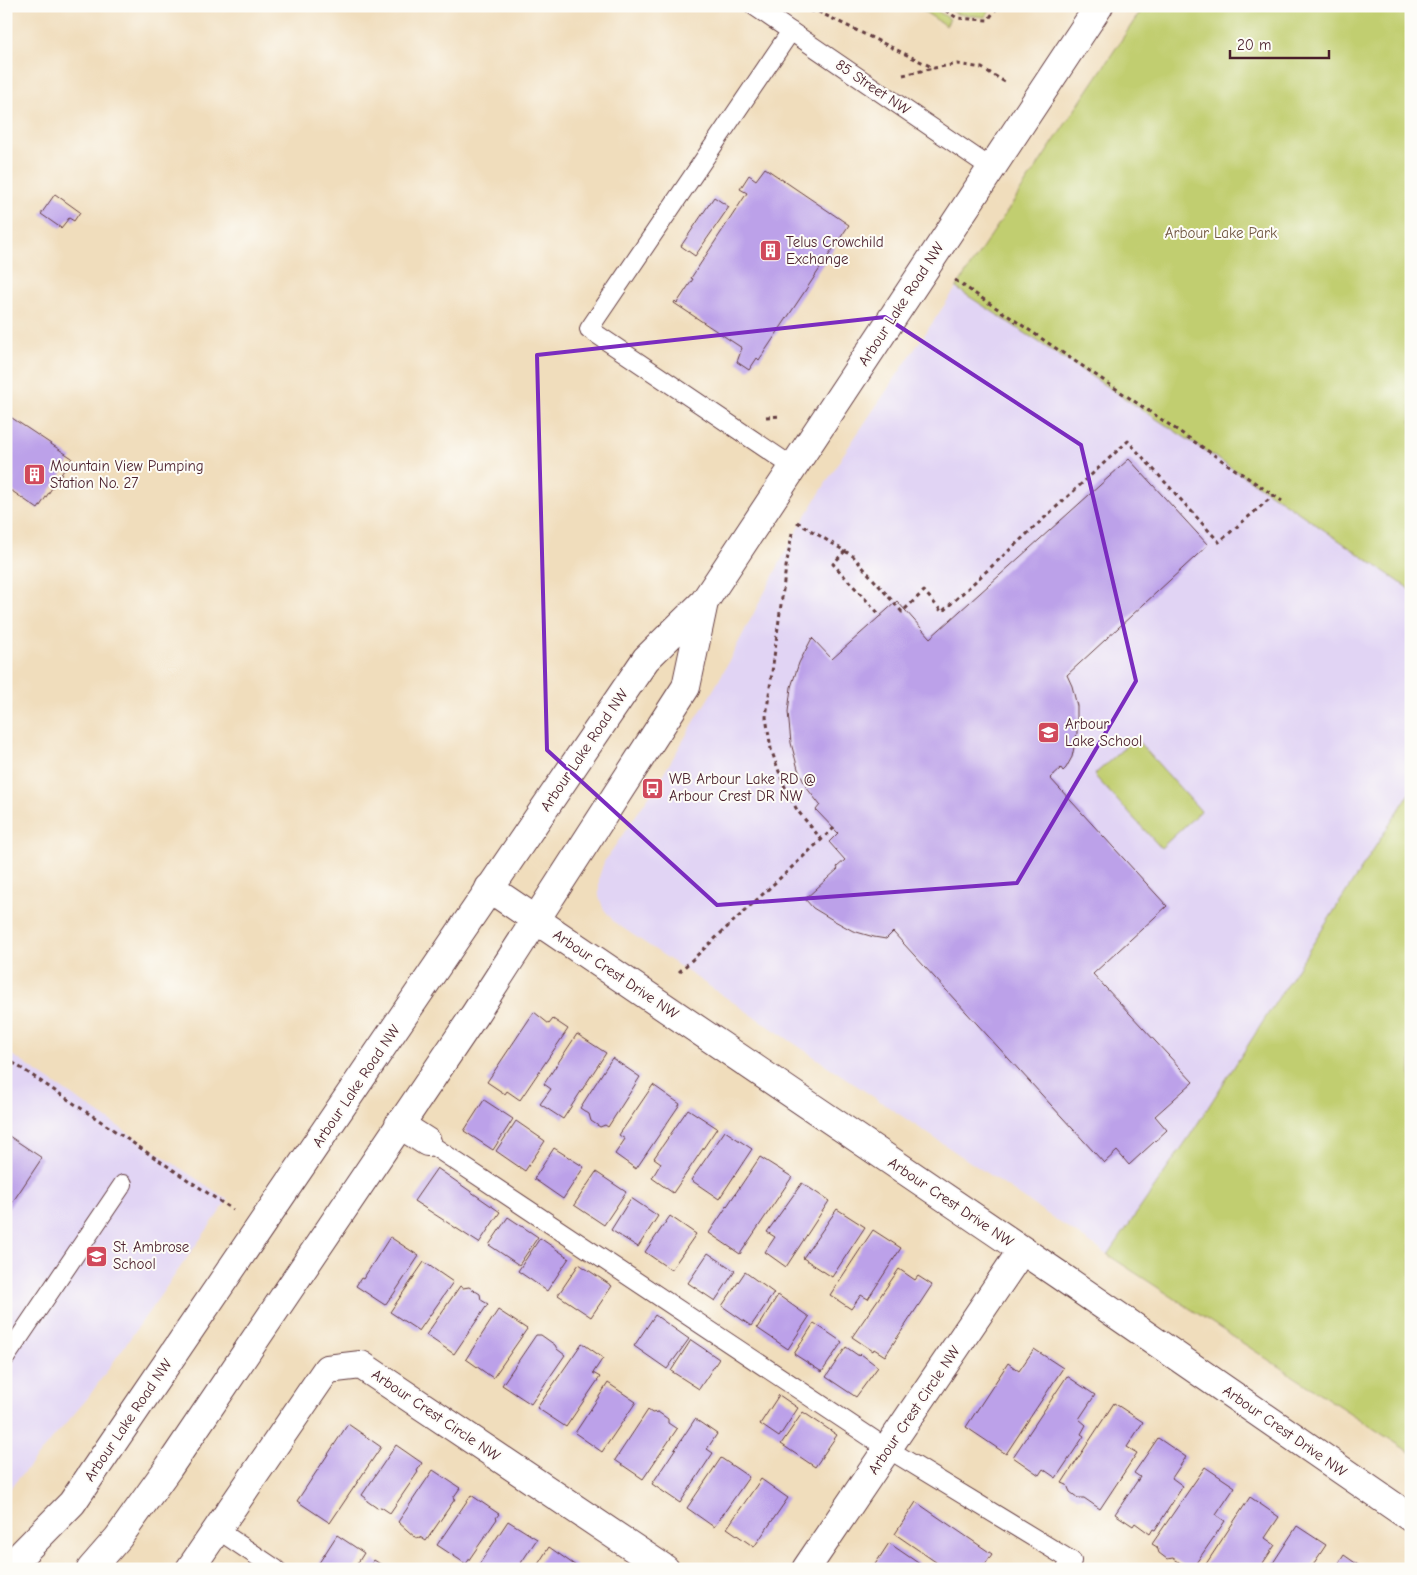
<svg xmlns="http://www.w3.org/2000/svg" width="1417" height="1575" viewBox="0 0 1417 1575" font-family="'Comic Neue',sans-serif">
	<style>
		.built { fill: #e1d4f4 }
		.green { fill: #c1ce6f; stroke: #86764d }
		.building { fill: #bca1e9 }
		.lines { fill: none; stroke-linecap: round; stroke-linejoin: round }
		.service-casing { stroke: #633c41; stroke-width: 20 }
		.minor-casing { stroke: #633c41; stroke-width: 30 }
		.tertiary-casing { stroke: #633c41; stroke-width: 30 }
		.path { stroke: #633c41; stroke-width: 3; stroke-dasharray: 4 4; stroke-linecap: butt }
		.service { stroke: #fff; stroke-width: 18 }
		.minor { stroke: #fff; stroke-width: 28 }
		.tertiary { stroke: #fff; stroke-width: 28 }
		.marked { fill: none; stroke: #7b2cbf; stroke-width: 4; stroke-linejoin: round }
		.labels { text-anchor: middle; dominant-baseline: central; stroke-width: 4; stroke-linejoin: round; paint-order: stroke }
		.street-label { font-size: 15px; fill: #4a1f2b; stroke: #fdfcf7 }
		.park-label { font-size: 15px; fill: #6e543f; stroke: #fdfcf7 }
		.poi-label { font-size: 15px; fill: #4a1f2b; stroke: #fdfcf7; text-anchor: start }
	</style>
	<rect width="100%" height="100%" fill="#fdfcf7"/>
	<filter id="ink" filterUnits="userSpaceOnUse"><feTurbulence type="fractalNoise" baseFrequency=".02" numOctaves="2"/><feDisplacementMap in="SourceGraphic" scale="10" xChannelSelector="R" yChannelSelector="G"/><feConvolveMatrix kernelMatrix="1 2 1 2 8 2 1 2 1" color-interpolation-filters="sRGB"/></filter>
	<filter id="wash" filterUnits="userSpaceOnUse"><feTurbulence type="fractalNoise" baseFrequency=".0096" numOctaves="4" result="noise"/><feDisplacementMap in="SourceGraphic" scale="20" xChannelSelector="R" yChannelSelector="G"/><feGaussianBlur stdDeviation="1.12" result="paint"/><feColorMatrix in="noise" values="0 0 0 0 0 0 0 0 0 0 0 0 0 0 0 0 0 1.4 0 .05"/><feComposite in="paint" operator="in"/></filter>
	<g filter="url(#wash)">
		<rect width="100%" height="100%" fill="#f0ddbc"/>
		<!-- built -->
		<path class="built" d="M956,288L1282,501L1411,590V791L1189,1137L1108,1255L614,922L603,908L599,896V877L604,862L658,783L718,682L796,532L843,455Z
			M6,1051L228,1200L87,1399L6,1493Z"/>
		<!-- green -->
		<path class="green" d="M916,6H930L950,19L946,26Z
			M945,6H992L985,17L957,14Z
			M1144,6H1411V590L1282,501L956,288Z
			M1135,738L1201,811L1161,848L1094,775Z
			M1411,791V1453L1108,1255L1189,1137Z"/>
		<g id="blocks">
			<!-- building -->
			<path class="building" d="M765,168L849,225L759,360L757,358L749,370L737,362L742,348L674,303L675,301L677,303L693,279L691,278L747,193L740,189L749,175L756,180Z
				M55,194L80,212L74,221L69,218L61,228L41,214Z
				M714,197L729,207L695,256L681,246Z
				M6,414L72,458L38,509L12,491H6Z
				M1129,459L1208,545L1067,675L1072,686L1077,706V733L1072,757L1066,768L1063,771L1061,768L1050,778L1167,906L1093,974L1193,1082L1155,1116L1167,1130L1129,1165L1117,1151L1104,1163L893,932L886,939L874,937L853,931L833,920L813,908L805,899L838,869L837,867L845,860L829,842L838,833L816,810L820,805L806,787L798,769L791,743L788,712L791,687L799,663L812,638L832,659L897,601L930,638Z
				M534,1012L549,1024L553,1019L568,1029L520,1100L507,1091L505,1094L487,1082Z
				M577,1034L606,1053L563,1119L540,1104L551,1089L544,1084Z
				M612,1058L640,1077L608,1127L605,1125L600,1127L591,1121L589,1114L580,1108Z
				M653,1085L680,1104L636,1169L615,1154L625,1139L619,1135Z
				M484,1100L513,1119L493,1150L464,1131Z
				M688,1109L717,1128L673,1193L652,1178L661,1163L654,1158Z
				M516,1121L545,1141L525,1171L496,1151Z
				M725,1131L752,1149L719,1199L691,1180Z
				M6,1134L42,1158L6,1212Z
				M554,1148L584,1167L563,1199L534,1179Z
				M760,1157L792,1177L740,1254L709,1233Z
				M437,1168L500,1212L479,1243L414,1201Z
				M596,1172L626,1192L604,1225L574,1205Z
				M802,1183L829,1201L786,1267L765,1252L775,1237L767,1232Z
				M631,1198L658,1216L638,1247L611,1230Z
				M837,1209L865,1227L832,1277L803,1258Z
				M670,1216L696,1234L671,1270L645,1252Z
				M508,1217L538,1237L519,1265L489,1245Z
				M873,1230L901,1248L868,1299L861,1295L851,1309L830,1295Z
				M390,1237L419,1256L391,1298H390L385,1305L356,1286L361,1278L363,1279Z
				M540,1238L569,1258L547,1291L518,1271Z
				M708,1253L735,1271L715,1301L688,1283Z
				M424,1262L453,1282L419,1331L390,1312Z
				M579,1264L612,1286L591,1317L558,1295Z
				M899,1269L915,1280L918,1276L932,1285L885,1356L874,1349L873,1351L852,1337Z
				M745,1272L774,1293L751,1326L722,1306Z
				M460,1286L463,1288L469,1287L480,1294L481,1300L488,1304L454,1354L426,1335Z
				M778,1295L809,1317L788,1349L757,1328Z
				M498,1310L527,1329L493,1378L466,1359Z
				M655,1315L689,1339L667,1369L634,1346Z
				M814,1323L842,1342L822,1372L794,1354Z
				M536,1335H541L555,1345L557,1349L565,1355L531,1404L502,1385Z
				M691,1340L719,1359L699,1389L671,1371Z
				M582,1343L603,1358L593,1373L600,1377L566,1427L537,1408Z
				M846,1347L859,1356L861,1354L878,1367L856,1397L826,1377Z
				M1034,1349L1063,1368L1006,1454L966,1427L1008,1363L1019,1371Z
				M1067,1376L1095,1395L1079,1419L1086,1425L1081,1434L1084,1436L1056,1478L1043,1469L1039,1475L1013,1457Z
				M608,1383L636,1402L602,1452L575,1433Z
				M779,1395L798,1408L779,1437L760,1424Z
				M1114,1403L1143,1422L1127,1447L1137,1453L1100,1509L1084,1498H1078L1070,1492L1067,1485L1062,1483Z
				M648,1410L652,1413L658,1412L668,1419V1423L677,1429L643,1479L615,1460Z
				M803,1412L837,1435L815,1467L781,1444Z
				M695,1419L717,1434L707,1449L713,1453L680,1503L652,1484Z
				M348,1424L381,1447L330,1523L297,1501Z
				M1158,1438L1186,1457L1172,1478L1183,1486L1155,1530L1153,1529L1150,1534L1135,1523L1133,1526L1115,1514L1140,1477L1134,1473Z
				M396,1445L422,1463L417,1471L418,1472L390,1513L381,1507L377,1508L367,1501L366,1498L362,1495Z
				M721,1458L749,1477L714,1527L687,1508Z
				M1205,1467L1235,1487L1216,1515L1225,1521L1192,1569H1189L1173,1558L1167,1559L1159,1553L1157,1547L1152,1544Z
				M433,1470L460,1488L453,1498L455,1499L426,1541L420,1537L416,1538L398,1522Z
				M761,1479L788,1498L754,1547L727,1528Z
				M471,1495L499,1514L496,1518L497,1519L466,1564L437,1545Z
				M1250,1497L1279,1517L1265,1538L1275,1545L1259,1569H1206L1204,1567Z
				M916,1502L992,1554L982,1569H946L895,1534Z
				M508,1521L537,1539L517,1569H476Z
				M1297,1526L1326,1545L1310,1569H1272L1271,1566Z
				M337,1535L364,1553L354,1569H321L317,1566Z
				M889,1543L927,1569H872Z
				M549,1547L576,1566L575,1569H535Z
				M1344,1555L1364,1569H1335Z
				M374,1560L388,1569H367Z"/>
		</g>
	</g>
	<g filter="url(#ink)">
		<use href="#blocks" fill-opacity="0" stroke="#633c41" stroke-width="1"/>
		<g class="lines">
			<defs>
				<path id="service" d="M754,6L991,168
					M791,31L589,329L793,467
					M427,1142L888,1449L1072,1561L1066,1569
					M6,1357L123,1184
					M218,1530L276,1569"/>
				<path id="minor" d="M489,888L1059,1275L1411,1518
					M399,1124L427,1142
					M190,1569L327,1369L361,1365L665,1569
					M806,1569L1022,1250"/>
				<path id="tertiary" d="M7,1569L72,1503L646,659L704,602L1099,6
					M91,1569L118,1538L169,1467L475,1014L686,687L704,602"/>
			</defs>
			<!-- service casing -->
			<use href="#service" class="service-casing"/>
			<!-- minor casing -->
			<use href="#minor" class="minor-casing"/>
			<!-- tertiary casing -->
			<use href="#tertiary" class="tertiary-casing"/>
			<!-- path -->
			<path class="path" d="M939,6L957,18L988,20L998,6
				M810,11L819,12L934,68L957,64L982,68L1005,82
				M903,75L934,68
				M955,280L1282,501
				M766,417L780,416
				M797,522L853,556L902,612L924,591L942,612L1128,441L1219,542L1274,495
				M792,533L786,567L766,717L771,749L783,783L797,810L822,840
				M845,551L833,564L881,616
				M679,972L834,828
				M6,1058L233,1210"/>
			<!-- service -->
			<use href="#service" class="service"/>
			<!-- minor -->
			<use href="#minor" class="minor"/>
			<!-- tertiary -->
			<use href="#tertiary" class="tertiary"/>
		</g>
	</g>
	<!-- marked area -->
	<path class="marked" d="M885,317L1081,445L1136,681L1017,883L717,905L547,750L537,355Z"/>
	<!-- icons -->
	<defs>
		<symbol id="building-square" viewBox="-11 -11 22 22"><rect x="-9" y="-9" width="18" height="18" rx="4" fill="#d1495b" stroke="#fdfcf7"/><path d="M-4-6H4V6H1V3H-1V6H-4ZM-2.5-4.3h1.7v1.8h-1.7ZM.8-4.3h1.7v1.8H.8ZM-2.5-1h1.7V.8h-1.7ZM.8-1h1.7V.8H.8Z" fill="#fff"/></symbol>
		<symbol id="school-square" viewBox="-11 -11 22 22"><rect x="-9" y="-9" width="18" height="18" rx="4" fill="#d1495b" stroke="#fdfcf7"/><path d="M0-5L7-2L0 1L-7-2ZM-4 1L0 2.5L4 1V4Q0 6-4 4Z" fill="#fff"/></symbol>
		<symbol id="bus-square" viewBox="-11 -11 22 22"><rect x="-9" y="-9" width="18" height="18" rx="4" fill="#d1495b" stroke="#fdfcf7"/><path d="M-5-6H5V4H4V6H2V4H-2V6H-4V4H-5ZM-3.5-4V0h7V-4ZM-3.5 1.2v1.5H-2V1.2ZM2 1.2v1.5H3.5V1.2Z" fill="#fff"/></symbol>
	</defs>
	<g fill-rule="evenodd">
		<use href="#building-square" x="758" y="238" width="25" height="25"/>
		<use href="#building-square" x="22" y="462" width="25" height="25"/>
		<use href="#school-square" x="1036" y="720" width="25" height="25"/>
		<use href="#bus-square" x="640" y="776" width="25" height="25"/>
		<use href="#school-square" x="84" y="1244" width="25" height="25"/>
	</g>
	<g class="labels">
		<!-- street labels -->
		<g class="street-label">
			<text transform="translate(873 87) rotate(34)">85 Street NW</text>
			<text transform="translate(901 304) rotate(-57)">Arbour Lake Road NW</text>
			<text transform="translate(584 750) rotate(-56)">Arbour Lake Road NW</text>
			<text transform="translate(616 974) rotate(34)">Arbour Crest Drive NW</text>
			<text transform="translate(356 1086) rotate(-56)">Arbour Lake Road NW</text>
			<text transform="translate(951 1202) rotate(34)">Arbour Crest Drive NW</text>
			<text transform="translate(914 1410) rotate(-56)">Arbour Crest Circle NW</text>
			<text transform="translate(436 1415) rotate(34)">Arbour Crest Circle NW</text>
			<text transform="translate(128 1420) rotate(-56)">Arbour Lake Road NW</text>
			<text transform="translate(1285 1431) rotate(35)">Arbour Crest Drive NW</text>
		</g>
		<!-- park labels -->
		<g class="park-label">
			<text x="1221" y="233">Arbour Lake Park</text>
		</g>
		<!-- poi labels -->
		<g class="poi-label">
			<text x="786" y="242">Telus Crowchild<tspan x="786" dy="17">Exchange</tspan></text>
			<text x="50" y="466">Mountain View Pumping<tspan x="50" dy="17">Station No. 27</tspan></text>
			<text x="1065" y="724">Arbour<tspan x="1065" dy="17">Lake School</tspan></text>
			<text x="669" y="779">WB Arbour Lake RD @<tspan x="669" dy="17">Arbour Crest DR NW</tspan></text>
			<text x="113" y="1247">St. Ambrose<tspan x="113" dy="17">School</tspan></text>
		</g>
	</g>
	<!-- margin -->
	<rect width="1417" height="1575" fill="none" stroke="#fdfcf7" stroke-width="25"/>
	<!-- scale -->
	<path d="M1230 50v8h99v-8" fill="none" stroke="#4a1f2b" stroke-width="2.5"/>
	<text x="1237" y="50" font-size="15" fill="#4a1f2b" stroke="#fdfcf7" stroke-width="4" paint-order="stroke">20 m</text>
</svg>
